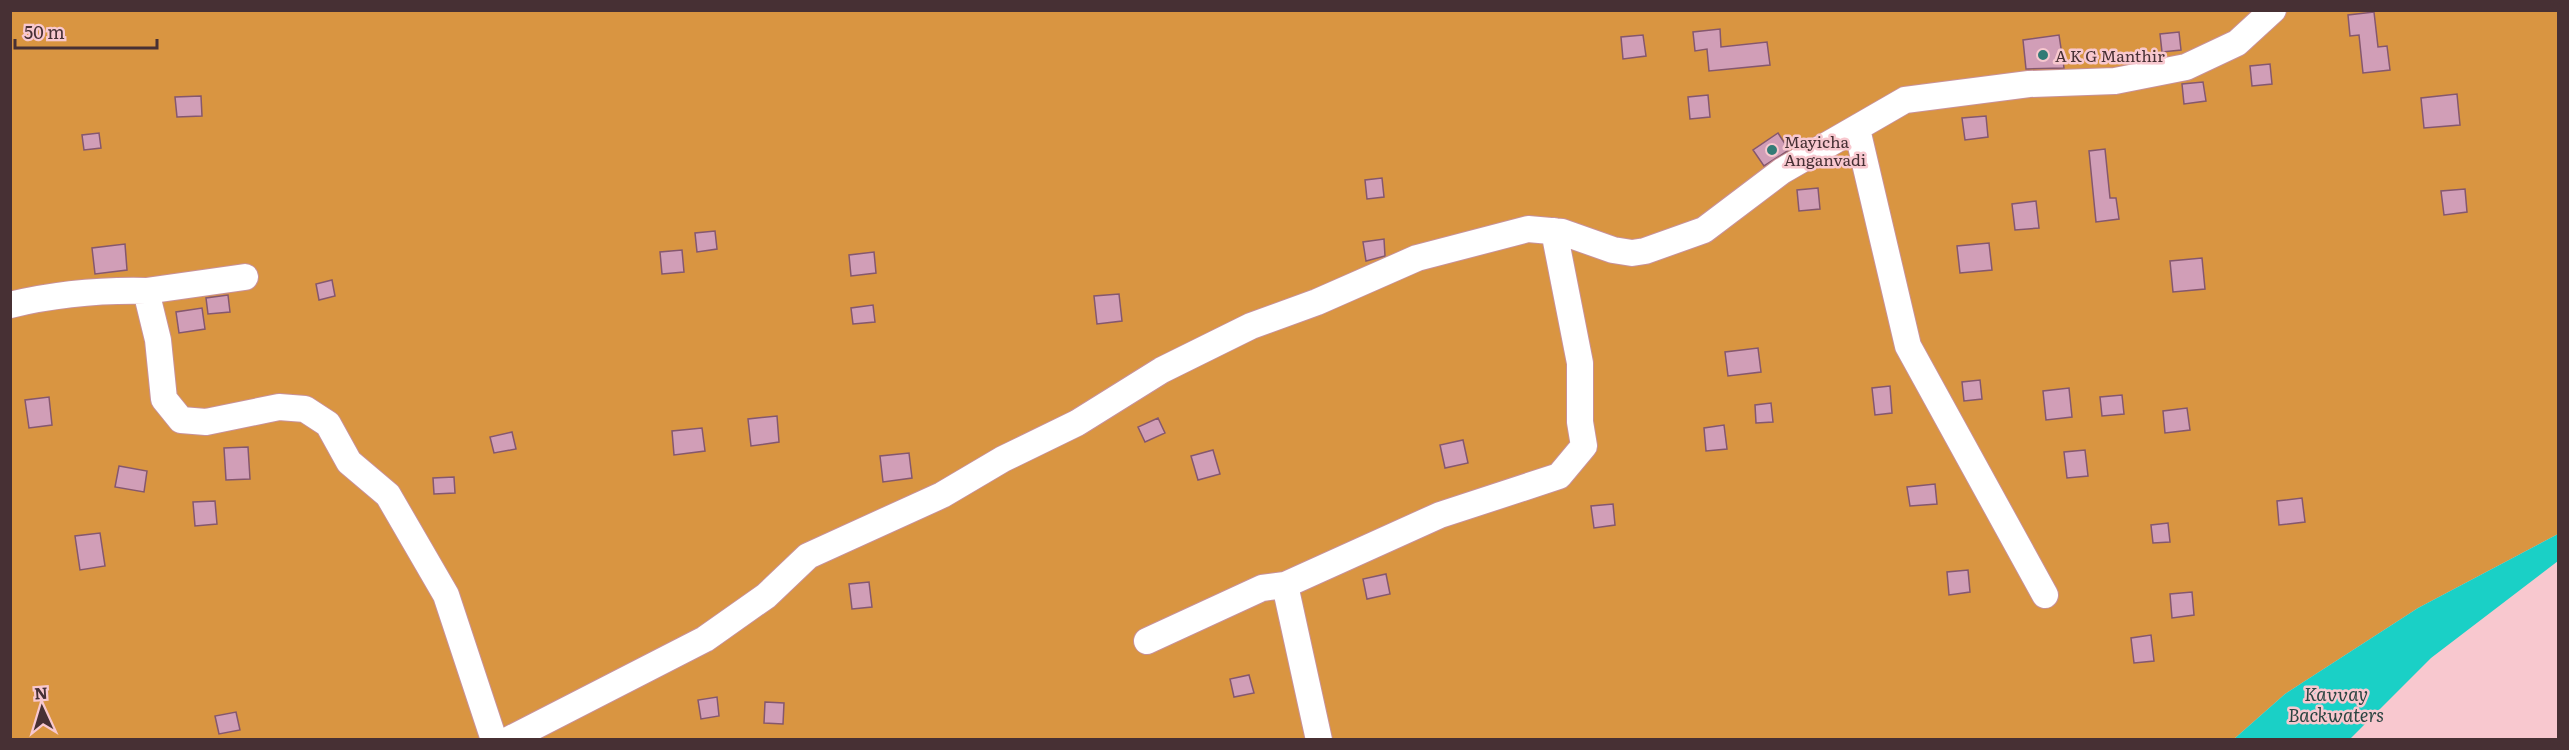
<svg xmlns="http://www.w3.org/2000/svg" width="2569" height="750" viewBox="0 0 2569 750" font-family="Literata,serif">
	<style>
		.green { fill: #d99541 }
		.water { fill: #1ad0c6 }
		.building { fill: #d19eb7; stroke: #85576e; stroke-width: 1.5 }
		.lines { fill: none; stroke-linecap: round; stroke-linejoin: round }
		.minor-casing { stroke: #c89199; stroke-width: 28 }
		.minor { stroke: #fff; stroke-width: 26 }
		.poi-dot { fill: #337b76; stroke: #f8c8cf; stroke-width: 2 }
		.labels { text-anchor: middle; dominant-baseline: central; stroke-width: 5; stroke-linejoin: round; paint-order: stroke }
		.poi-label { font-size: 16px; fill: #473034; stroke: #f8c8cf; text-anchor: start }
		.water-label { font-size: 18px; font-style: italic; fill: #2a4441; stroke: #f8c8cf }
	</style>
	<rect width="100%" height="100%" fill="#f8c8cf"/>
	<!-- green -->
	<path class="green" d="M10,11H2558V534L2418,608L2285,694L2234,739H11Z"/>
	<!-- water -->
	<path class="water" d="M2558,534V561L2431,658L2350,739H2234L2285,694L2418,608Z"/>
	<!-- building -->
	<path class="building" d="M2374,12L2378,47L2387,46L2390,70L2363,73L2359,35L2350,36L2348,15Z
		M1720,29L1721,47L1767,42L1770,65L1709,71L1707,49L1695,51L1693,32Z
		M2179,32L2181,50L2162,52L2160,34Z
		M1643,35L1646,56L1623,59L1621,37Z
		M2059,35L2064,68L2026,69L2023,40Z
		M2270,64L2272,84L2252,86L2250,66Z
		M2203,82L2206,101L2184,104L2182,84Z
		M2457,94L2460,125L2424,128L2421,98Z
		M1708,95L1710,117L1690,119L1688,97Z
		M201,96L202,116L177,117L175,97Z
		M1986,116L1988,137L1965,140L1962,118Z
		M99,133L101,148L84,150L82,135Z
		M1778,133L1789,150L1764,166L1753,150Z
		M2105,149L2110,198H2116L2119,219L2096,222L2089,151Z
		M1382,178L1384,197L1367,199L1365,180Z
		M1818,188L1820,209L1799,211L1797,190Z
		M2465,189L2467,212L2444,215L2441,191Z
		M2036,201L2039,228L2015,230L2012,204Z
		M715,231L717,249L697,252L695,233Z
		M1384,239L1385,256L1366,261L1363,242Z
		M1989,243L1992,270L1960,273L1957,246Z
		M125,244L127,270L95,274L92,248Z
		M682,250L684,272L662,274L660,252Z
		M874,252L876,273L851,276L849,255Z
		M2202,258L2205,289L2173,292L2170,261Z
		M332,280L335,296L319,300L316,284Z
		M1119,294L1122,321L1097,324L1094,296Z
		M228,295L230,312L208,314L206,298Z
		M873,305L875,322L853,324L851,308Z
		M202,308L205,329L179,333L176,312Z
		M1758,348L1761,372L1728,376L1725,352Z
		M1980,380L1982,399L1964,401L1962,382Z
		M1890,386L1892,413L1875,415L1872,388Z
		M2069,388L2072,417L2046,420L2043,391Z
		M2122,395L2124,414L2102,416L2100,397Z
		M49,397L52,425L29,428L25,400Z
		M1771,403L1773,422L1756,423L1755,405Z
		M2187,408L2190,430L2165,433L2163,411Z
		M777,416L779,442L751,446L748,419Z
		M1158,418L1165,433L1145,442L1138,427Z
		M1724,425L1727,449L1706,451L1704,428Z
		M702,428L705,451L674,455L672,431Z
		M512,432L516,449L494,453L490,437Z
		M1463,440L1468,463L1445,468L1440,445Z
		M248,447L250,479L226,480L224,448Z
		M1213,450L1220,474L1198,480L1191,456Z
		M2085,450L2088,476L2067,478L2064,452Z
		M909,453L912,478L883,482L880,456Z
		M119,466L147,471L144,492L115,487Z
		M454,477L455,493L434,494L433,478Z
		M1935,484L1937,504L1910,506L1907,487Z
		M2302,498L2305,522L2279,525L2277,501Z
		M215,501L217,524L195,526L193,502Z
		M1613,504L1615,525L1594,528L1591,506Z
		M2168,523L2170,542L2153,543L2151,525Z
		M100,533L105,566L80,570L75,536Z
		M1968,570L1970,592L1949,595L1947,572Z
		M1386,574L1390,594L1367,599L1363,579Z
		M869,582L872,607L852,609L849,584Z
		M2192,592L2194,615L2172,618L2170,594Z
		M2151,635L2154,661L2134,663L2131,638Z
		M1249,675L1254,693L1234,697L1230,679Z
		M717,697L719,716L701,719L698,700Z
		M765,702L784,703L783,724L764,723Z
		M236,712L240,730L219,734L215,716Z"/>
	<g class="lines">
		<defs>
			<path id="minor" d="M1857,129L1908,346L2045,595
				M146,291L245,277
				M10,305C56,294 100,290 146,291L158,340L164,399L181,420L206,422L279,407L305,409L328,424L349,462L388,495L446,595L494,740
				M1285,585L1319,740
				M1147,641L1262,588L1285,585L1440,515L1559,476L1584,446L1580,422V363L1554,231
				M508,740L705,639L766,596L808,556L942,495L1003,459L1077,423L1162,370L1251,326L1317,302L1417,258L1528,229L1562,232L1613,250L1632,253L1645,251L1704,230L1782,171L1905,100L2029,84L2115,81L2186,67L2237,43L2273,10"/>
		</defs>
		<!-- minor casing -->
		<use href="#minor" class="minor-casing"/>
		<!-- minor -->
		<use href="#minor" class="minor"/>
	</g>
	<!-- markers -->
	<g class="poi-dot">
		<circle cx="2043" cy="55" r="6"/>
		<circle cx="1772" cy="150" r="6"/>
	</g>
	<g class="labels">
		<!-- poi labels -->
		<g class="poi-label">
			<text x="2055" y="55">A K G Manthir</text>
			<text x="1784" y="141">Mayicha<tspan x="1784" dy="18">Anganvadi</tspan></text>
		</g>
		<!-- water labels -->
		<g class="water-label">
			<text x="2336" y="693">Kavvay<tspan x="2336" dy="21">Backwaters</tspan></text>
		</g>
	</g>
	<!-- border -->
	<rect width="2569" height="750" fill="none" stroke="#473034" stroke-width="24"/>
	<!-- north arrow -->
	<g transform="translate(42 708) rotate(356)" stroke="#f8c8cf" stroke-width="4.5" paint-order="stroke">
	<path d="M0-4.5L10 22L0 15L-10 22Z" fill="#473034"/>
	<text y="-9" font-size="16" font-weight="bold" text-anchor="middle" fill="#473034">N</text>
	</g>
	<!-- scale -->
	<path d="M15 39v9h142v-9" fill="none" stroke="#473034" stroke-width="3"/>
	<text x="24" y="39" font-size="18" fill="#473034" stroke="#f8c8cf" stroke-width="4.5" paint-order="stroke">50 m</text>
</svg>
